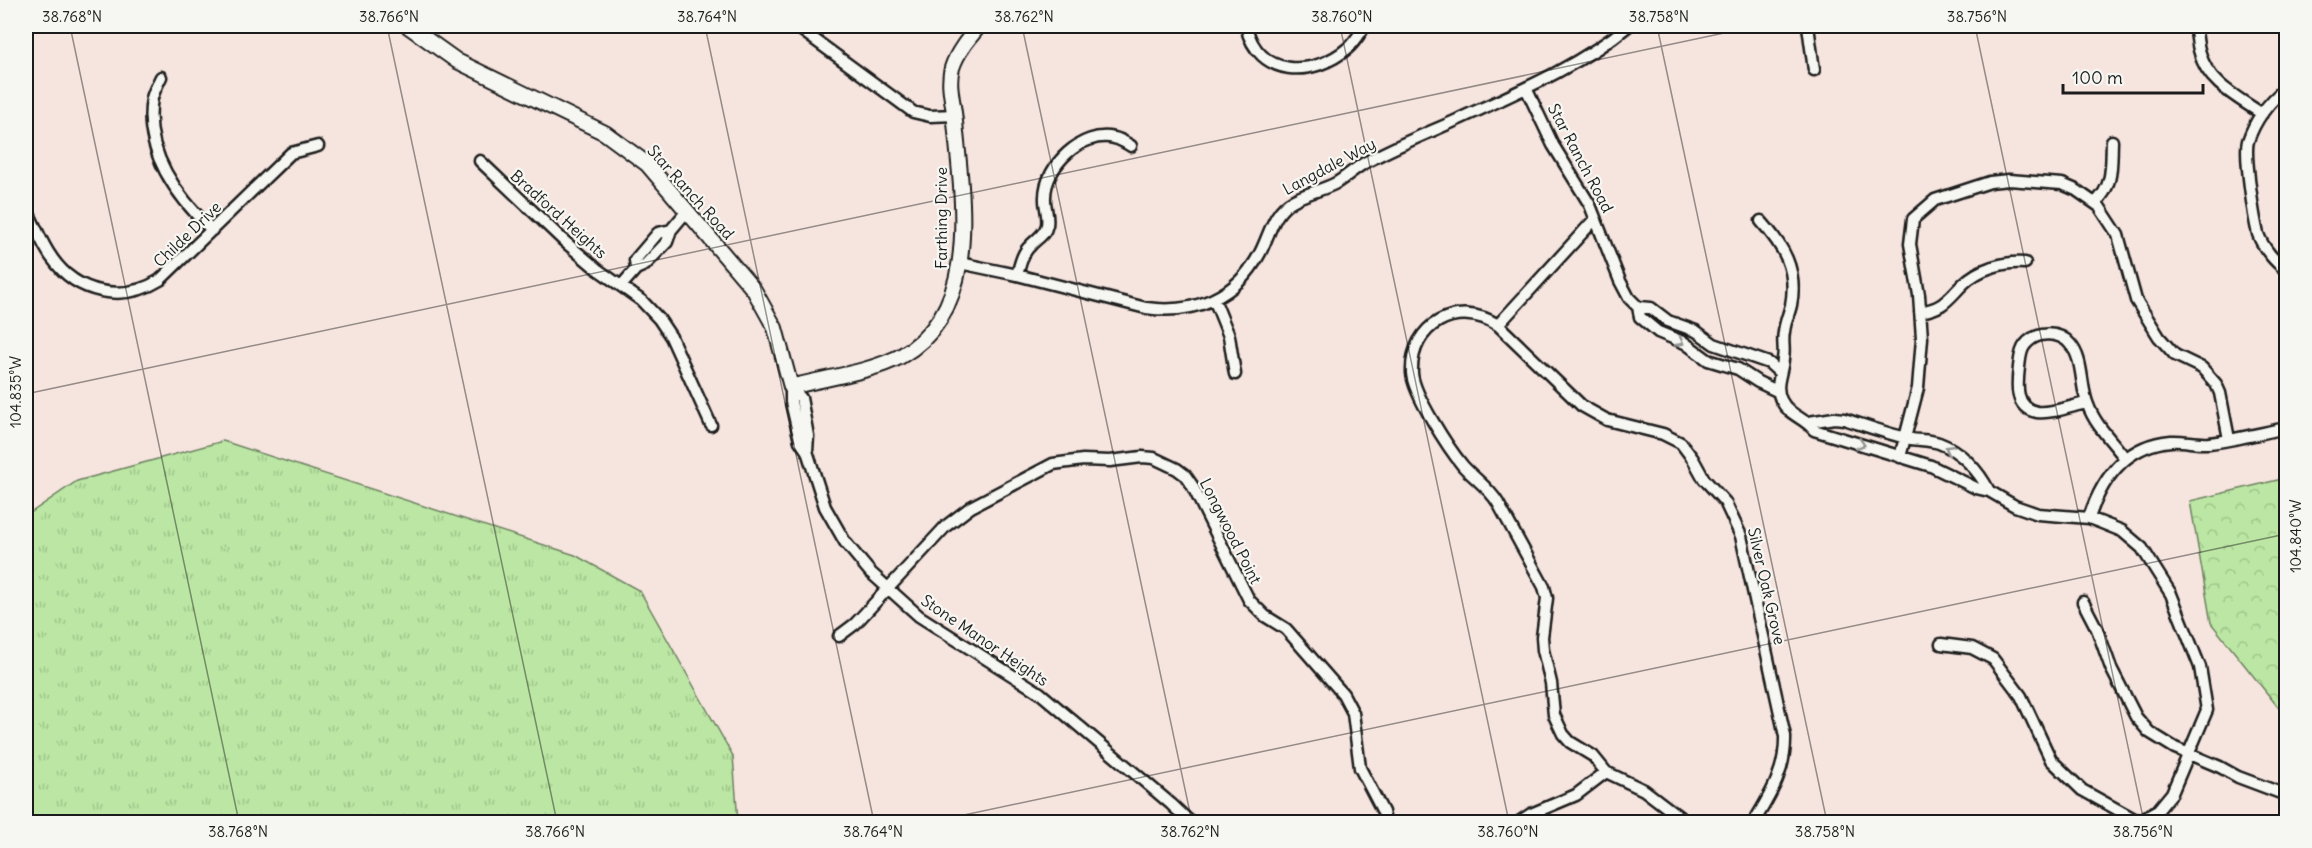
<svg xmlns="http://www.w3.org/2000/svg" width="2312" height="848" viewBox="0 0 2312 848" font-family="Delius,sans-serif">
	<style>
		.grass { fill: url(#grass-tufts); stroke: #6c8160; stroke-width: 1.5 }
		.forest { fill: url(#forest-crowns); stroke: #6c8160; stroke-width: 1.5 }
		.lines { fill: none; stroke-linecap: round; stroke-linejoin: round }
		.street-casing { stroke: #1c1c1c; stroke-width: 15 }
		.secondary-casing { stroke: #1c1c1c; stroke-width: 18 }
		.street { stroke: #f6f6f2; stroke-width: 10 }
		.secondary { stroke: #f6f6f2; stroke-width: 14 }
		.oneway { stroke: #949492 }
		.ticks { fill: none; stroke: #1c1c1c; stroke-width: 1.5; stroke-opacity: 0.45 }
		.labels { text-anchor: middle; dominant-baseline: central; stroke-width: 4.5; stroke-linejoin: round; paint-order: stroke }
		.street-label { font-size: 16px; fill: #1c1c1c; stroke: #f6f6f2 }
		.neatline { fill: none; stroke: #1c1c1c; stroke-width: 2 }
		.ticks-label { font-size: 15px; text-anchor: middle; fill: #1c1c1c }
	</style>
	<defs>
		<pattern id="grass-tufts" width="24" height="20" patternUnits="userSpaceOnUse" patternTransform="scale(1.5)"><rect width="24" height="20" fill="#bbe6a3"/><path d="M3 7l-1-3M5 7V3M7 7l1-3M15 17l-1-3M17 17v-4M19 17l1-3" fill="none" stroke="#a0c58c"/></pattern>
		<pattern id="forest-crowns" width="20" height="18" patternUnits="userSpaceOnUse" patternTransform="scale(1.5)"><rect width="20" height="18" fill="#bbe6a3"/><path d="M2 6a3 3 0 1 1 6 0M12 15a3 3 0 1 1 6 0" fill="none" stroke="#a0c58c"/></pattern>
	</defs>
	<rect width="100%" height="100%" fill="#f6e4de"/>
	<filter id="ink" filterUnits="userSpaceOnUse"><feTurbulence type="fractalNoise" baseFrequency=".0167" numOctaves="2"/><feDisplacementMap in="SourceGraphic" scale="12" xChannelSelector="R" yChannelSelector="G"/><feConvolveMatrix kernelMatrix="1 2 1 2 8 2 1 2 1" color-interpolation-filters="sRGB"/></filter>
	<g filter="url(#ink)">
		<!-- grass -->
		<path class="grass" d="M223,441L575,555L640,591L733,756L738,822H26V516L77,481Z"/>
		<!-- forest -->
		<path class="forest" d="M2286,478V717L2211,623L2190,501Z"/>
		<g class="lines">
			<defs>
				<path id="street" d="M796,26L913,112L930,116L955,115
					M1246,26C1258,78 1313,78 1348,48C1355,42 1360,33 1365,26
					M1808,26L1814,70
					M2195,26C2197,35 2197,45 2200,53C2207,83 2239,98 2262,114
					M161,77C158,83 154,91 152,98C143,151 177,197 212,230
					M1526,88L1553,145L1590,205L1620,281L1629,298L1638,307L1640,317L1658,332L1685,343L1708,360L1738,369L1758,382L1777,391
					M2286,88C2270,101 2255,120 2248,141C2244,155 2254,218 2258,234C2263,248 2275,262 2286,270
					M480,161L564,241L597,269L642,301L659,319L671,337L711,425
					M2095,203C2114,186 2111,165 2112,141
					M26,208C35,225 41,243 52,258C77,294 123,303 160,280L291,153L318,146
					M1761,221C1783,246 1798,269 1791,305C1789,314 1785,322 1784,332C1782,341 1785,350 1783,359C1782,374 1774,385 1781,400C1789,416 1804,417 1814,430L1931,466L1976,488L1989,491L2015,506L2038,514L2089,518L2102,523L2122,531L2142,548L2171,594L2200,667L2207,710L2172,793L2158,810L2138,821L2082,790L2051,760L2021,696L1993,659L1972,648L1941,644
					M960,263L1017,275L1146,308C1194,315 1237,297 1260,253C1270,234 1273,211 1294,200C1307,193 1323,190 1336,183C1348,176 1357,166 1370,160C1398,145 1428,133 1457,120C1513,94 1580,66 1628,26
					M636,269L635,260L658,233L671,230
					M1017,275C1020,265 1022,253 1030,246C1036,239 1045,235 1047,225C1049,215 1044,206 1045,197C1045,166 1082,130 1114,138C1120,139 1126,143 1131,146
					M621,286L636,269L645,265L667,242L671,230L687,211
					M1214,299L1229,336L1235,374
					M1638,307L1651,308L1668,321L1696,331L1714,344L1769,363L1779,372
					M1920,312C1944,308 1947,300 1963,284C1978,269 2004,261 2025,263
					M1498,325L1595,219
					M791,387V402L800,441L807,451L825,507L845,542L870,572L919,616L1040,693L1171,804L1190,822
					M791,387L801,398L808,436L807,451
					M2086,403C2072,406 2051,414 2037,412C2014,408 2017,384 2019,367C2020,360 2020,351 2025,345C2036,331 2059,331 2070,344C2084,359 2080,387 2088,405C2095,425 2112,441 2125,458
					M1809,422L1834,418L1844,419C1863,425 1883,432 1902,437C1914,441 1927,439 1939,443C1961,451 1979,471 1989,491
					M1900,457L1918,388L1922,338L1919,295L1910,244L1913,219L1935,200L1990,182L2009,180L2062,184L2076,190L2099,206L2118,235L2136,300L2159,337L2175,355L2202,368L2216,384L2220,393L2229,439
					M2089,518C2102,478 2126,445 2171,441C2184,440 2196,444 2209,443C2235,440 2261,433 2286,428
					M2083,602L2097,629L2111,668L2136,717L2149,732L2175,748L2220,767L2238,777L2286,795
					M839,636L855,624L946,526L971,507L1053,464L1083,460L1110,461L1142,457L1154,458L1177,469L1185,475L1192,485L1249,600L1265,616L1286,629L1343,694L1353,713L1360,768L1383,812L1385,822
					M1519,822L1531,814L1576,795L1606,772
					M1686,822L1644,790L1606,772L1593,756L1570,742L1563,734L1554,715L1551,683L1543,650L1542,637L1547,598L1544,587L1498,503C1489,488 1475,479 1463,466C1449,449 1413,394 1412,373C1410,324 1458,299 1498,325L1582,406L1607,420L1663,434L1681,443L1693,459L1704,479L1725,502L1741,536L1785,736C1786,770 1771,794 1754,822"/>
				<path id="secondary" d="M408,26L457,61L605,133L647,164L754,290L775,328L791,387C824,378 872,372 901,356C982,310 962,199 955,122C954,104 947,85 952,68C957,52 969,38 979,26"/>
			</defs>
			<!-- street casing -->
			<use href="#street" class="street-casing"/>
			<!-- secondary casing -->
			<use href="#secondary" class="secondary-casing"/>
			<!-- street -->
			<use href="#street" class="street"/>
			<!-- secondary -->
			<use href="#secondary" class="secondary"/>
		</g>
		<!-- one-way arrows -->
		<defs><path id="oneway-chevron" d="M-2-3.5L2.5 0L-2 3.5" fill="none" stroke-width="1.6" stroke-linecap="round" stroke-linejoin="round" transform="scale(1.5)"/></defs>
		<g class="oneway">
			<use href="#oneway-chevron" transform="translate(1680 342) rotate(28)"/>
			<use href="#oneway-chevron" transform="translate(1861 444) rotate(17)"/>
			<use href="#oneway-chevron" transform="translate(1949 449) rotate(-150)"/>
		</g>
	</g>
	<!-- ticks -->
	<path class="ticks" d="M70,26L239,822M387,26L557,822M705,26L874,822M1022,26L1192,822M1340,26L1509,822M1657,26L1827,822M1975,26L2144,822M26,394L1757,26M931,822L2286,534"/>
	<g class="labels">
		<!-- street labels -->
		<g class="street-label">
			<text transform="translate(1581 158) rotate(62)">Star Ranch Road</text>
			<text transform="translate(1329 166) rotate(-28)">Langdale Way</text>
			<text transform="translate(691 192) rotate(48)">Star Ranch Road</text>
			<text transform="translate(559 214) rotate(42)">Bradford Heights</text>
			<text transform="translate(941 218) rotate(-90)">Farthing Drive</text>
			<text transform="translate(187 234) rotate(-44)">Childe Drive</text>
			<text transform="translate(1231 531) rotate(63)">Longwood Point</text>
			<text transform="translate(1767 586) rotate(77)">Silver Oak Grove</text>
			<text transform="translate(985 640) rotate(34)">Stone Manor Heights</text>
		</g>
	</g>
	<!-- margin -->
	<rect width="2312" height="848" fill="none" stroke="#f6f6f2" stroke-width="66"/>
	<!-- scale -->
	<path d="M2063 84v9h140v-9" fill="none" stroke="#1c1c1c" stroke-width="3"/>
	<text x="2072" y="84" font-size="18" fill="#1c1c1c" stroke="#f6f6f2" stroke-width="4.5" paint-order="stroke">100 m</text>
	<rect x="33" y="33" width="2246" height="782" class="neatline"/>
	<g class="ticks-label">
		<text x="72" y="22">38.768°N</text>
		<text x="389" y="22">38.766°N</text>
		<text x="707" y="22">38.764°N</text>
		<text x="1024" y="22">38.762°N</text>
		<text x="1342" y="22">38.760°N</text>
		<text x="1659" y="22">38.758°N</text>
		<text x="1977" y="22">38.756°N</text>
		<text transform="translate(16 392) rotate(-90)" y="5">104.835°W</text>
		<text transform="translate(2296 536) rotate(-90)" y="5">104.840°W</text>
		<text x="238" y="837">38.768°N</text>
		<text x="555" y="837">38.766°N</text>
		<text x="873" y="837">38.764°N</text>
		<text x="1190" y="837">38.762°N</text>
		<text x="1508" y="837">38.760°N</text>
		<text x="1825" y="837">38.758°N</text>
		<text x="2143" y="837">38.756°N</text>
	</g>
</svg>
